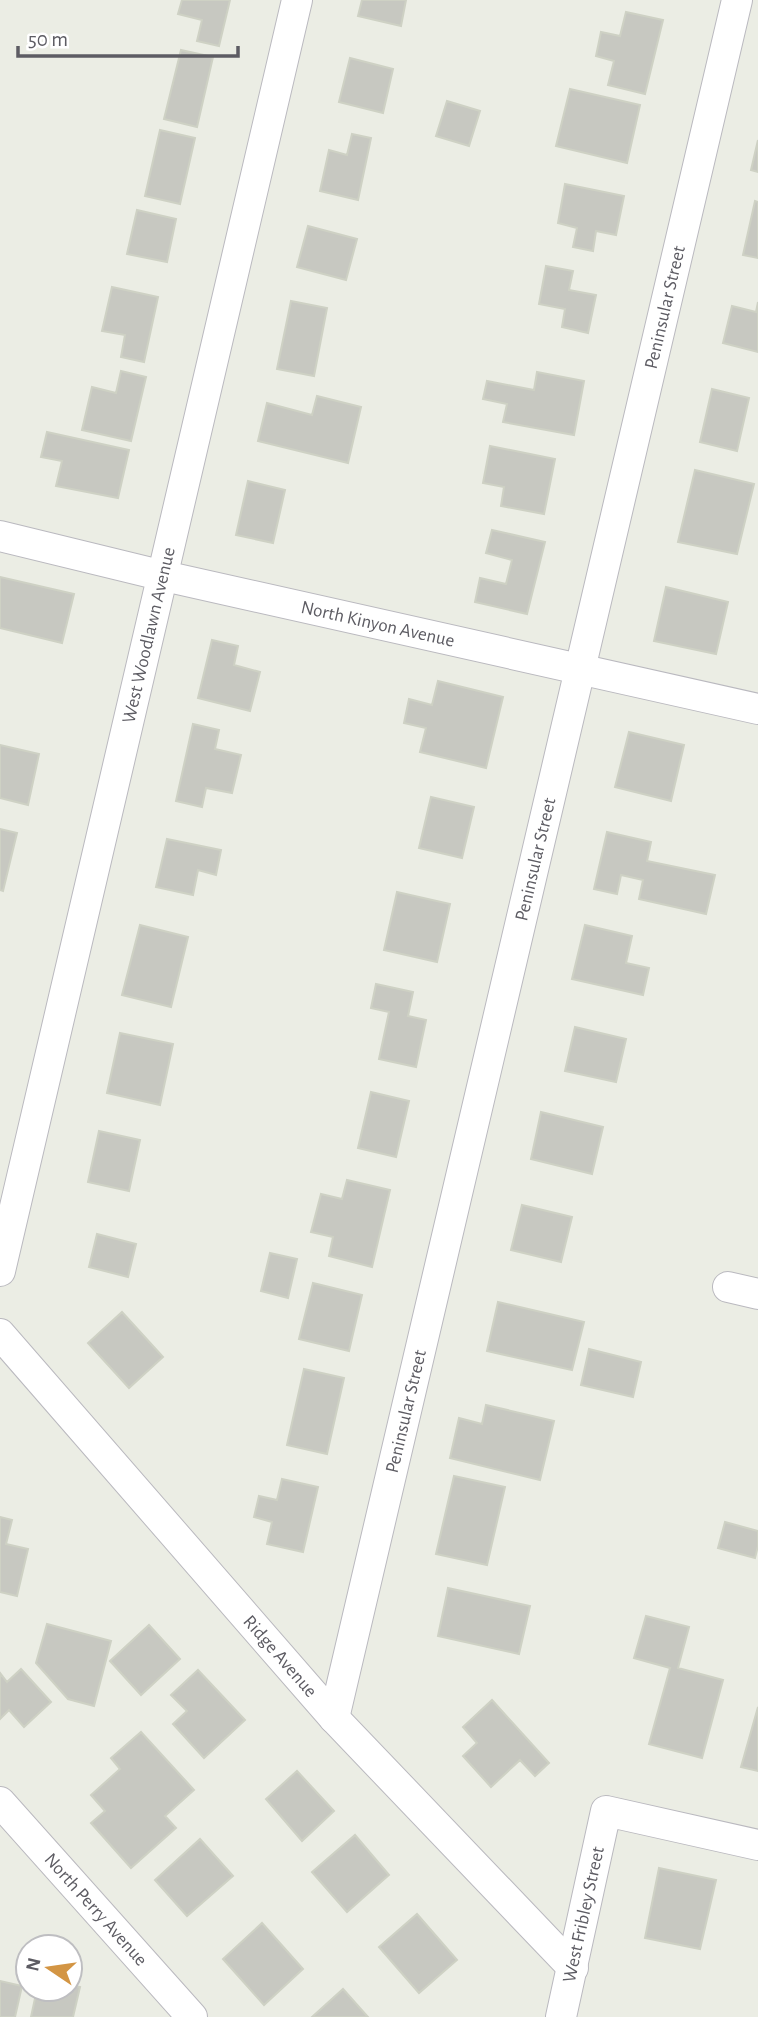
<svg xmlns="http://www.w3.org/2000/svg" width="758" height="2017" viewBox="0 0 758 2017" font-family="'Alegreya Sans',sans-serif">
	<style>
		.building { fill: #c7c8c1; stroke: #ced1c4; stroke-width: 2 }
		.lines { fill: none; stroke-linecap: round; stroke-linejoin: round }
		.minor-casing { stroke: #bab9bf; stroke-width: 32 }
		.minor { stroke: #fff; stroke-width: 30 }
		.labels { text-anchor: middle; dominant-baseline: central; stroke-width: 5; stroke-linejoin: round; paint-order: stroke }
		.street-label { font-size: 19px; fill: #5d5c63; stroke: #fff }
	</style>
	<rect width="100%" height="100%" fill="#ebede4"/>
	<!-- building -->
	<path class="building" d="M182,0H230L219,46L197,41L202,20L178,14Z
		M362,0H406L401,26L358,16Z
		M626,12L663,20L645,94L608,85L614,61L596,56L601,32L620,36Z
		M181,50L213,57L197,127L164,119Z
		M350,58L393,69L383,113L339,102Z
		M570,89L640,105L627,163L556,146Z
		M447,101L480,111L469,146L436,136Z
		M160,130L195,138L180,204L145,196Z
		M352,134L371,138L358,200L320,191L329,150L347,155Z
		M758,140V172L751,170Z
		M565,184L624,196L616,235L596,231L593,251L573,247L577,228L558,223Z
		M755,201L758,202V258L743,255Z
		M137,210L176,219L167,262L127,254Z
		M308,226L357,239L346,280L297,267Z
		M546,266L573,271L569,290L596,295L588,333L562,327L565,309L539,304Z
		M112,287L158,297L144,362L121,357L125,335L102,331Z
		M291,301L327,308L314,376L277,369Z
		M758,302V352L723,343L732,306L756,312Z
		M121,371L146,377L131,441L82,430L92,387L116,393Z
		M537,372L584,381L574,435L503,422L507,404L483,399L487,381L534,390Z
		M712,389L749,398L737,451L700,442Z
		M317,396L361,407L348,463L258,441L267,403L312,415Z
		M47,432L129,450L118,498L56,486L62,461L41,457Z
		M490,446L555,459L544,514L501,506L504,487L483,483Z
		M695,470L754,484L737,554L678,542Z
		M248,481L285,490L273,543L236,535Z
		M492,530L545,542L527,614L475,602L480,578L506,584L512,560L486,553Z
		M0,577L74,594L62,643L0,628Z
		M666,587L728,602L716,654L654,641Z
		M212,640L238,646L234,665L260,672L250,711L198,698Z
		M438,681L503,697L486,768L420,752L426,728L404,723L409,699L432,705Z
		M193,724L219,730L215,749L241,755L232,793L206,788L202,807L176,801Z
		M629,732L684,745L671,801L615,787Z
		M0,745L39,754L28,805L0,798Z
		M431,797L474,807L462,858L419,848Z
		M0,829L17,833L3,891L0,890Z
		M607,832L651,842L647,861L715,875L706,914L639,899L643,880L621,875L617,894L594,889Z
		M167,839L221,850L216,875L198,870L193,895L156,887Z
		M397,892L450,904L437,962L384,950Z
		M140,925L188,937L171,1007L122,995Z
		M585,925L632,936L626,963L649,968L643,995L572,979Z
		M376,984L413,992L408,1016L426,1020L416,1067L379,1059L389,1012L371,1008Z
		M575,1027L626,1039L616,1082L565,1071Z
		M120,1033L173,1044L160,1105L107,1093Z
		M371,1092L409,1101L396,1157L358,1148Z
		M541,1112L603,1127L592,1174L531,1159Z
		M99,1131L140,1140L129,1191L88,1182Z
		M347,1180L390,1190L372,1267L329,1256L333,1237L311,1232L321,1194L342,1199Z
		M522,1205L572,1217L561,1262L511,1250Z
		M97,1234L136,1244L128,1277L89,1267Z
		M270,1253L297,1259L288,1298L261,1291Z
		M313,1283L362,1295L349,1351L299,1339Z
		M498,1302L584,1322L572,1370L487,1351Z
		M122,1312L163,1357L129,1388L88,1343Z
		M589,1349L641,1362L633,1397L581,1385Z
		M304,1369L344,1378L327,1454L287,1445Z
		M486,1405L554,1421L540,1480L450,1458L459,1418L482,1424Z
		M454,1476L505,1487L487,1565L436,1554Z
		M282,1479L318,1487L303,1552L267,1544L272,1522L254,1517L259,1496L277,1500Z
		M0,1517L12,1520L6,1544L28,1549L17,1596L0,1592Z
		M725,1522L758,1531V1546L755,1558L718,1548Z
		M448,1588L530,1606L519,1654L438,1636Z
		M646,1616L689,1627L678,1668L723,1680L702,1758L649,1744L670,1668L634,1658Z
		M47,1624L111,1641L94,1706L68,1699L36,1663Z
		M149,1625L180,1659L141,1695L110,1661Z
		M21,1669L51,1702L24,1727L9,1710L0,1719V1673L7,1682Z
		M198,1670L245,1720L204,1758L173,1724L187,1711L171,1695Z
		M492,1700L549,1763L535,1776L520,1760L491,1787L463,1756L477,1743L463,1727Z
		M758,1707V1771L741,1767Z
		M141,1732L194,1790L165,1816L176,1828L131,1868L91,1823L105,1811L91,1795L120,1769L111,1758Z
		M297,1771L334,1811L302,1841L266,1799Z
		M355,1835L389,1875L347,1912L312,1872Z
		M200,1839L233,1876L187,1916L155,1880Z
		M659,1868L716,1880L700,1949L645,1938Z
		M417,1914L457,1960L419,1993L379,1947Z
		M262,1923L303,1969L264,2005L223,1959Z
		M0,1981L22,1986L15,2017H0Z
		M70,1985L80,1987L73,2017H31L37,1989H70Z
		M343,1989L368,2017H312Z"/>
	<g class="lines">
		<defs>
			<g id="minor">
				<path id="s1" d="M0,536L164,576L758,709"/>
				<path id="s2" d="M0,1271L297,0"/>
				<path d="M728,1287L758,1294"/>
				<path id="s3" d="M0,1334L334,1718L573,1968"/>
				<path id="s4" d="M334,1718L737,0"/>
				<path id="s5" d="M0,1802L192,2017"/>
				<path id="s6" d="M561,2017L606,1811L758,1845"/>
			</g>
		</defs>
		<!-- minor casing -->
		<use href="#minor" class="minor-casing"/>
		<!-- minor -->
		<use href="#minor" class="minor"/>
	</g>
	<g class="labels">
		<!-- street labels -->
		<g class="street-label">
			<text stroke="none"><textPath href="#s4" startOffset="1449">Peninsular Street</textPath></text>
			<text stroke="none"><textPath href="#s1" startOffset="388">North Kinyon Avenue</textPath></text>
			<text stroke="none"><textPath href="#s2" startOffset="653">West Woodlawn Avenue</textPath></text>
			<text stroke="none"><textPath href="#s4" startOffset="882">Peninsular Street</textPath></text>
			<text stroke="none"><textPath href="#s4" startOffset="315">Peninsular Street</textPath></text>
			<text stroke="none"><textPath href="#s3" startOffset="427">Ridge Avenue</textPath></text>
			<text stroke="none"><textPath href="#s5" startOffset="144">North Perry Avenue</textPath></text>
			<text stroke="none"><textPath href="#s6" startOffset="105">West Fribley Street</textPath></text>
		</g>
	</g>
	<!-- north arrow -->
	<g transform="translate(49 1968) rotate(283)"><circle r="33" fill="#ffffff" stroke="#bebec1" stroke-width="2"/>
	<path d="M0-5L12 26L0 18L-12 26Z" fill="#d39544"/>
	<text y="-10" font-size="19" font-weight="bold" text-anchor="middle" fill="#5d5c63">N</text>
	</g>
	<!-- scale -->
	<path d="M18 46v10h220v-10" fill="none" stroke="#5d5c63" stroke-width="3.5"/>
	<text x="28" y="46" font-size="21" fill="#5d5c63" stroke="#ffffff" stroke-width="5" paint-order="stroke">50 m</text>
</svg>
